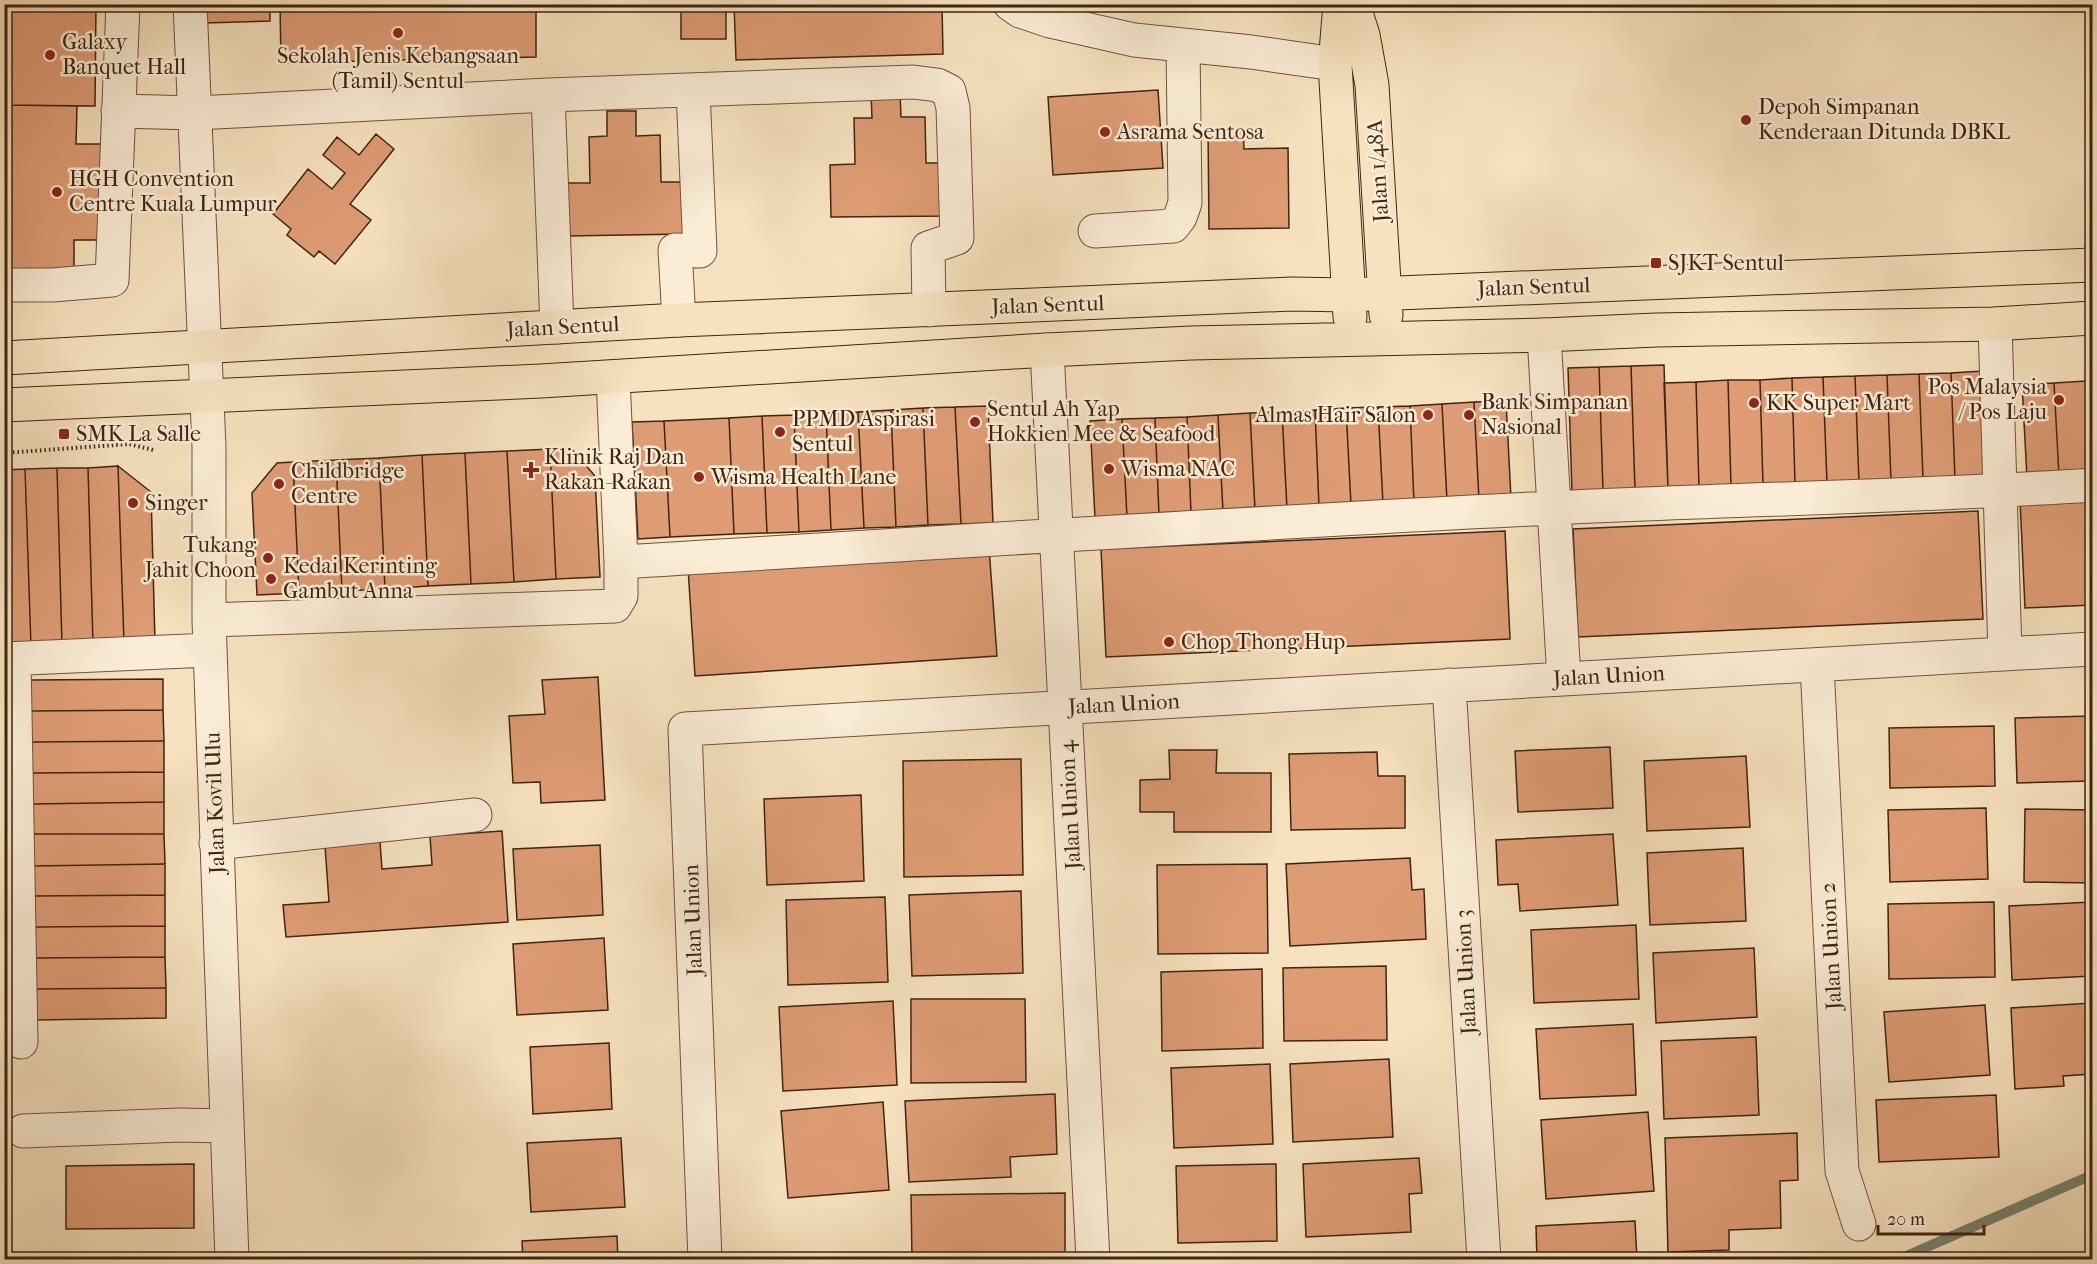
<svg xmlns="http://www.w3.org/2000/svg" width="2097" height="1264" viewBox="0 0 2097 1264" font-family="'IM FELL French Canon',serif">
	<style>
		.lines { fill: none; stroke-linecap: round; stroke-linejoin: round }
		.stream { stroke: #778170; stroke-width: 10 }
		.building { fill: #de9c74; stroke: #3e2512; stroke-width: 1.5 }
		.minor-casing { stroke: #6c543d; stroke-width: 35 }
		.major-casing { stroke: #3e2512; stroke-width: 35 }
		.path { stroke: #3e2512; stroke-width: 4; stroke-dasharray: 1.5 3; stroke-linecap: butt }
		.minor { stroke: #faecd5; stroke-width: 33 }
		.major { stroke: #f7e2bf; stroke-width: 33 }
		.poi-dot { fill: #8f2418; stroke: #faecd5; stroke-width: 2 }
		.labels { text-anchor: middle; dominant-baseline: central; stroke-width: 5; stroke-linejoin: round; paint-order: stroke }
		.poi-label { font-size: 22px; fill: #3e2512; stroke: #faecd5; text-anchor: start }
		.street-label { font-size: 22px; fill: #3e2512; stroke: #faecd5 }
	</style>
	<rect width="100%" height="100%" fill="#f7e2bf"/>
	<filter id="stains"><feTurbulence type="fractalNoise" baseFrequency=".00333" numOctaves="4"/><feColorMatrix values="0 0 0 0 .2 0 0 0 0 .09 0 0 0 0 .02 0 0 0 .5 -.17"/></filter>
	<radialGradient id="worn" r=".72"><stop offset=".6" stop-color="#630" stop-opacity="0"/><stop offset="1" stop-color="#630" stop-opacity=".3"/></radialGradient>
	<g class="lines">
		<!-- stream -->
		<path class="stream" d="M1897,1260L2092,1175"/>
	</g>
	<!-- building -->
	<path class="building" d="M4,4H96L95,106L4,105Z
		M204,4H270V21L205,23Z
		M280,4H536V57L281,63Z
		M681,4H726V39H681Z
		M734,4H942L943,54L736,60Z
		M1158,90L1163,168L1053,175L1048,97Z
		M900,92L901,117H925L926,163H948L949,216L831,217L830,165L855,164L854,118H872L871,93Z
		M4,105L77,106L76,144H110L109,240H74V275L4,274Z
		M607,111H636V136L660,135L661,182H683L684,234L567,236L566,183H590L589,137L607,136Z
		M1243,128L1244,149L1288,148L1289,228L1209,229L1208,129Z
		M376,134L394,149L350,204L371,220L335,264L319,251L314,257L287,235L291,229L273,214L308,169L332,189L345,173L323,155L337,137L359,155Z
		M1664,365L1668,488L1635,490L1631,366Z
		M1631,366L1635,490L1603,491L1599,367Z
		M1599,367L1603,491L1572,492L1568,368Z
		M1983,371L1987,477L1955,479L1951,373Z
		M1951,373L1955,479H1923L1919,374Z
		M1919,374L1923,479L1891,481L1887,375Z
		M1887,375L1891,481L1859,482L1855,376Z
		M1855,376L1859,482L1827,483L1823,377Z
		M1823,377L1827,483L1795,484L1792,378Z
		M1792,378L1795,484L1763,485L1760,380Z
		M1728,380L1731,486L1699,488L1696,382Z
		M1728,380H1760L1763,485L1731,486Z
		M2086,381L2091,474L2059,476L2054,383Z
		M2086,381H2092V474H2091Z
		M1696,382L1699,488H1668L1664,383Z
		M2054,383L2059,476L2027,478L2022,384Z
		M1506,401L1511,498L1479,500L1474,402Z
		M1474,402L1479,500L1447,501L1442,404Z
		M1442,404L1447,501L1414,503L1410,406Z
		M988,406L993,523L961,524L955,407Z
		M1410,406L1414,503L1383,504L1378,407Z
		M955,407L961,524L928,525L923,408Z
		M1378,407L1383,504L1351,505L1346,408Z
		M923,408L928,525L896,527L891,410Z
		M1346,408L1351,505L1319,507L1315,410Z
		M891,410L896,527L864,528L858,412Z
		M1315,410L1319,507L1287,509L1282,412Z
		M858,412L864,528L831,530L826,413Z
		M1282,412L1287,509L1255,510L1250,413Z
		M826,413L831,530L799,532L794,415Z
		M1250,413L1255,510L1223,512L1218,415Z
		M794,415L799,532L767,533L762,416Z
		M1218,415L1223,512L1191,513L1187,417Z
		M762,416L767,533L734,534L729,418Z
		M1187,417L1191,513L1159,515L1155,418Z
		M729,418L734,534L670,537L664,421Z
		M1155,418L1159,515L1127,517L1122,419Z
		M1122,419L1127,517L1095,518L1090,421Z
		M664,421L670,537L638,539L632,422Z
		M571,448L595,476L600,577L556,579L550,449Z
		M550,449L556,579L514,582L507,451Z
		M507,451L514,582L471,584L465,453Z
		M465,453L471,584L428,586L422,455Z
		M422,455L428,586L385,589L379,458Z
		M379,458L385,589L342,591L336,460Z
		M336,460L342,591L299,593L293,462Z
		M293,462L299,593L257,595L252,493L277,463Z
		M118,466L124,643L93,644L88,468Z
		M118,466L151,492L155,642L124,643Z
		M57,468L62,645L31,646L25,469Z
		M57,468H88L93,644L62,645Z
		M25,469L31,646L4,647V470Z
		M2092,497V605L2025,608L2020,500Z
		M1978,511L1983,619L1578,637L1573,529Z
		M1505,531L1510,639L1106,657L1101,549Z
		M989,548L997,656L695,676L688,568Z
		M598,677L605,800L541,803L540,782L513,783L509,716L545,714L542,680Z
		M163,679V710L31,711V680Z
		M163,710L164,741L31,742V711Z
		M2092,716V781L2017,783L2015,718Z
		M1994,726L1995,786L1890,788L1889,728Z
		M164,741V772L32,773L31,742Z
		M1610,747L1613,808L1518,812L1515,751Z
		M1169,750H1217L1216,773H1271V832H1174V812H1140V780L1170,779Z
		M1377,752L1378,776H1405V828L1291,830L1289,754Z
		M1746,756L1750,827L1647,831L1644,761Z
		M1021,759L1023,875L904,877L903,761Z
		M164,772V802L32,804V773Z
		M861,795L864,881L767,885L764,799Z
		M164,802V834H32V804Z
		M1986,808L1988,879L1890,882L1888,810Z
		M2025,809L2092,810V883L2024,882Z
		M502,831L508,922L286,937L283,905L329,902L325,846L380,842L382,869L432,865L430,836Z
		M32,834H164L165,864L32,866Z
		M1613,834L1618,905L1520,911L1518,884L1498,885L1496,840Z
		M600,845L603,915L517,920L513,849Z
		M1743,848L1746,921L1650,925L1647,853Z
		M1410,858L1412,890L1424,889L1426,939L1290,946L1286,864Z
		M165,864V895L33,896L32,866Z
		M1267,864L1268,953L1158,954L1157,865Z
		M1021,891L1023,973L912,976L909,895Z
		M165,895V926L33,927V896Z
		M885,897L888,982L788,985L786,900Z
		M1994,902L1995,977L1889,979L1888,904Z
		M2092,902V976L2012,980L2009,906Z
		M1636,925L1639,999L1534,1003L1531,930Z
		M165,926V957L33,958V927Z
		M604,938L608,1010L517,1015L513,944Z
		M1754,948L1757,1017L1656,1023L1653,953Z
		M165,957L166,988L33,989V958Z
		M1386,966L1387,1040L1284,1041L1283,968Z
		M1262,969L1263,1048L1162,1051L1161,972Z
		M166,988V1018L34,1020L33,989Z
		M911,999H1025L1026,1082L911,1083Z
		M893,1001L897,1085L783,1091L779,1007Z
		M2092,1003V1074L2063,1076L2064,1086L2015,1089L2011,1008Z
		M1985,1005L1990,1075L1889,1082L1884,1012Z
		M1633,1024L1636,1095L1540,1099L1536,1029Z
		M1756,1037L1759,1115L1664,1119L1661,1041Z
		M609,1043L612,1109L533,1114L530,1047Z
		M1389,1059L1393,1137L1293,1142L1290,1064Z
		M1270,1064L1273,1144L1174,1148L1171,1068Z
		M1055,1094L1057,1154L1010,1157L1011,1177L909,1182L905,1101Z
		M1996,1095L1999,1157L1879,1162L1876,1100Z
		M883,1102L889,1190L788,1198L781,1111Z
		M1648,1112L1654,1191L1546,1199L1541,1120Z
		M1797,1133L1798,1180L1780,1181L1781,1228L1729,1230V1250L1668,1252L1665,1138Z
		M621,1138L625,1207L531,1212L527,1143Z
		M1419,1158L1422,1193L1409,1194L1411,1232L1306,1237L1303,1164Z
		M194,1164V1228L66,1229V1166Z
		M1276,1164L1277,1241L1178,1243L1176,1166Z
		M1065,1193V1260H912L911,1195Z
		M1635,1221L1637,1260H1537L1536,1226Z
		M617,1236L618,1260H523L522,1241Z
		M1400,1257V1260H1306Z"/>
	<g class="lines">
		<defs>
			<path id="minor" d="M190,4L209,447V620L232,1260
				M1010,4L1020,11L1050,21L1134,40L1251,52L1335,64
				M548,95L557,327
				M118,111L196,113L548,95L913,82L937,85L949,91L953,108L957,238L928,248L929,310
				M1095,231L1173,226L1180,217L1185,203L1183,45
				M4,285H53L112,280L123,4
				M679,320L675,250L700,251L693,90
				M1995,324L2005,654
				M1544,335L1564,679
				M1047,350L1093,1260
				M621,562C931,543 1242,523 1552,508C1732,499 1913,497 2092,485
				M209,620L615,606L621,596V562L613,377
				M4,659L210,650
				M14,659L21,1042
				M1817,665L1842,1171L1859,1224
				M1449,685L1484,1260
				M216,843L475,815
				M23,1131L180,1125L226,1126
				M705,1260L685,729L2092,649"/>
			<path id="major" d="M1340,4L1335,64L1350,317
				M1353,4L1363,35L1372,85L1386,315
				M4,358L679,320L1292,294L1349,295L2092,265
				M4,405L541,381L1047,350L1191,343L1544,335L1656,330L1995,324L2092,318"/>
		</defs>
		<!-- minor casing -->
		<use href="#minor" class="minor-casing"/>
		<!-- major casing -->
		<use href="#major" class="major-casing"/>
		<!-- path -->
		<path class="path" d="M4,453L129,444L153,450"/>
		<!-- minor -->
		<use href="#minor" class="minor"/>
		<!-- major -->
		<use href="#major" class="major"/>
	</g>
	<!-- markers -->
	<g class="poi-dot">
		<circle cx="398" cy="33" r="6"/>
		<circle cx="50" cy="55" r="6"/>
		<circle cx="1746" cy="120" r="6"/>
		<circle cx="1105" cy="132" r="6"/>
		<circle cx="57" cy="192" r="6"/>
		<rect x="1650" y="257" width="12" height="12" rx="3"/>
		<circle cx="2059" cy="400" r="6"/>
		<circle cx="1754" cy="403" r="6"/>
		<circle cx="1428" cy="415" r="6"/>
		<circle cx="1469" cy="415" r="6"/>
		<circle cx="975" cy="422" r="6"/>
		<circle cx="780" cy="432" r="6"/>
		<rect x="58" y="428" width="12" height="12" rx="3"/>
		<circle cx="1109" cy="469" r="6"/>
		<path d="M528 461h6v6h6v6h-6v6h-6v-6h-6v-6h6z"/>
		<circle cx="699" cy="477" r="6"/>
		<circle cx="279" cy="484" r="6"/>
		<circle cx="133" cy="503" r="6"/>
		<circle cx="268" cy="558" r="6"/>
		<circle cx="271" cy="579" r="6"/>
		<circle cx="1169" cy="642" r="6"/>
	</g>
	<g class="labels">
		<!-- poi labels -->
		<g class="poi-label">
			<text x="62" y="42">Galaxy<tspan x="62" dy="25">Banquet Hall</tspan></text>
			<text x="398" y="56" text-anchor="middle">Sekolah Jenis Kebangsaan<tspan x="398" dy="25">(Tamil) Sentul</tspan></text>
			<text x="1758" y="107">Depoh Simpanan<tspan x="1758" dy="25">Kenderaan Ditunda DBKL</tspan></text>
			<text x="1117" y="132">Asrama Sentosa</text>
			<text x="69" y="179">HGH Convention<tspan x="69" dy="25">Centre Kuala Lumpur</tspan></text>
			<text x="1668" y="263">SJKT Sentul</text>
			<text x="2047" y="387" text-anchor="end">Pos Malaysia<tspan x="2047" dy="25">/ Pos Laju</tspan></text>
			<text x="1481" y="402">Bank Simpanan<tspan x="1481" dy="25">Nasional</tspan></text>
			<text x="1766" y="403">KK Super Mart</text>
			<text x="987" y="409">Sentul Ah Yap<tspan x="987" dy="25">Hokkien Mee &amp; Seafood</tspan></text>
			<text x="1416" y="415" text-anchor="end">Almas Hair Salon</text>
			<text x="792" y="419">PPMD Aspirasi<tspan x="792" dy="25">Sentul</tspan></text>
			<text x="76" y="434">SMK La Salle</text>
			<text x="544" y="457">Klinik Raj Dan<tspan x="544" dy="25">Rakan-Rakan</tspan></text>
			<text x="1121" y="469">Wisma NAC</text>
			<text x="291" y="471">Childbridge<tspan x="291" dy="25">Centre</tspan></text>
			<text x="711" y="477">Wisma Health Lane</text>
			<text x="145" y="503">Singer</text>
			<text x="256" y="545" text-anchor="end">Tukang<tspan x="256" dy="25">Jahit Choon</tspan></text>
			<text x="283" y="566">Kedai Kerinting<tspan x="283" dy="25">Gambut Anna</tspan></text>
			<text x="1181" y="642">Chop Thong Hup</text>
		</g>
		<!-- street labels -->
		<g class="street-label">
			<text transform="translate(1378 171) rotate(-94)">Jalan 1/48A</text>
			<text transform="translate(1534 287) rotate(-2)">Jalan Sentul</text>
			<text transform="translate(1048 305) rotate(-2)">Jalan Sentul</text>
			<text transform="translate(563 327) rotate(-3)">Jalan Sentul</text>
			<text transform="translate(1609 676) rotate(-3)">Jalan Union</text>
			<text transform="translate(1124 704) rotate(-3)">Jalan Union</text>
			<text transform="translate(215 803) rotate(-92)">Jalan Kovil Ulu</text>
			<text transform="translate(1070 805) rotate(-93)">Jalan Union 4</text>
			<text transform="translate(693 920) rotate(-92)">Jalan Union</text>
			<text transform="translate(1831 946) rotate(-93)">Jalan Union 2</text>
			<text transform="translate(1466 972) rotate(-93)">Jalan Union 3</text>
		</g>
	</g>
	<!-- margin -->
	<rect width="2097" height="1264" fill="none" stroke="#f7e2bf" stroke-width="24"/>
	<rect x="6" y="6" width="2085" height="1252" fill="none" stroke="#3e2512" stroke-width="3"/>
	<rect x="12" y="12" width="2073" height="1240" fill="none" stroke="#3e2512" stroke-width="1.5"/>
	<!-- scale -->
	<path d="M1878 1225v9h106v-9" fill="none" stroke="#3e2512" stroke-width="3"/>
	<text x="1887" y="1225" font-size="18" fill="#3e2512" stroke="#faecd5" stroke-width="4.5" paint-order="stroke">20 m</text>
	<rect width="100%" height="100%" filter="url(#stains)"/>
	<rect width="100%" height="100%" fill="url(#worn)"/>
</svg>
